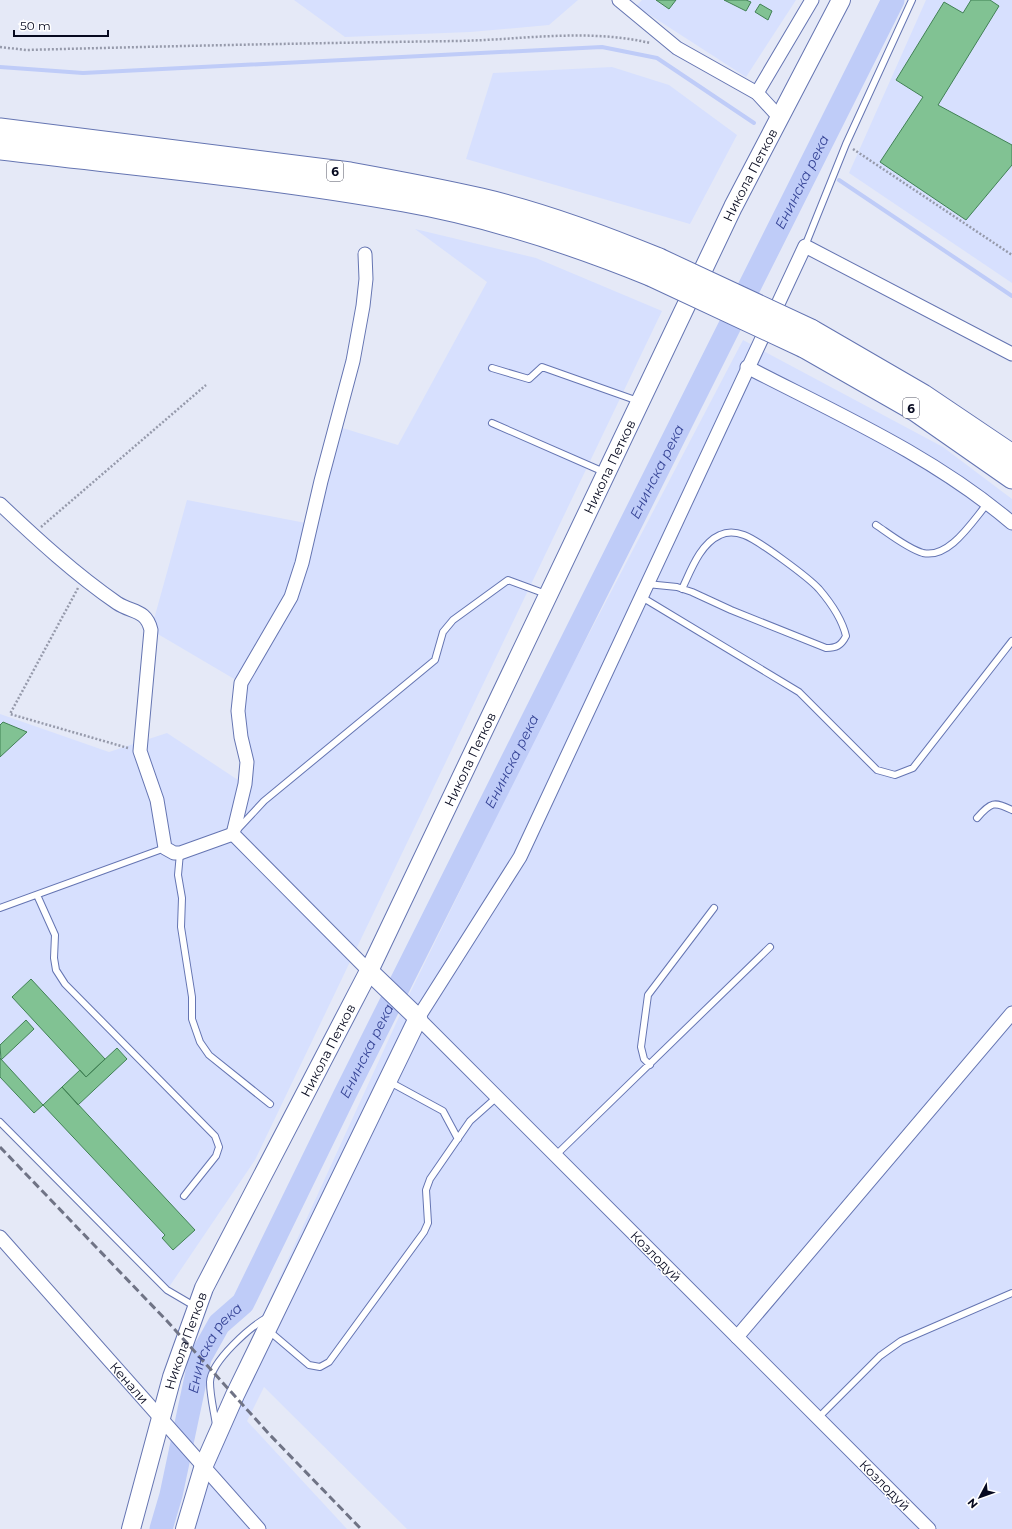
<svg xmlns="http://www.w3.org/2000/svg" width="1012" height="1529" viewBox="0 0 1012 1529" font-family="Montserrat,sans-serif">
	<style>
		.built { fill: #d7e0fe }
		.lines { fill: none; stroke-linecap: round; stroke-linejoin: round }
		.stream { stroke: #bfccf8; stroke-width: 4 }
		.river { stroke: #bfccf8; stroke-width: 23 }
		.building { fill: #81c293; stroke: #418155 }
		.service-casing { stroke: #6575b2; stroke-width: 8 }
		.minor-casing { stroke: #6575b2; stroke-width: 15 }
		.secondary-casing { stroke: #6575b2; stroke-width: 20 }
		.trunk-casing { stroke: #6575b2; stroke-width: 23 }
		.path { stroke: #969aab; stroke-width: 2.5; stroke-dasharray: 2 2; stroke-linecap: butt }
		.service { stroke: #fff; stroke-width: 6 }
		.minor { stroke: #fff; stroke-width: 13 }
		.secondary { stroke: #fff; stroke-width: 18 }
		.trunk { stroke: #fff; stroke-width: 21 }
		.rail { stroke: #6f7385; stroke-width: 3; stroke-dasharray: 8 4; stroke-linecap: butt }
		.trunk-bridge-casing { stroke: #6575b2; stroke-width: 23; stroke-linecap: butt }
		.trunk-bridge { stroke: #fff; stroke-width: 21 }
		.labels { text-anchor: middle; dominant-baseline: central; stroke-width: 3; stroke-linejoin: round; paint-order: stroke }
		.shield { fill: #fff; stroke: #515362; stroke-width: 1 }
		.shield-label { font-size: 12px; font-weight: bold; fill: #06091f }
		.street-label { font-size: 13px; fill: #06091f; stroke: #fff }
		.water-label { font-size: 14px; font-style: italic; fill: #374597; stroke: #fff }
	</style>
	<rect width="100%" height="100%" fill="#e5e9f7"/>
	<!-- built -->
	<path class="built" d="M294,0H578L549,25L470,32L345,37Z
		M642,0H796L746,77L636,6Z
		M926,0H1012V283L849,173Z
		M612,67L669,85L737,135L690,224L466,159L493,73Z
		M415,229L536,258L662,311L255,1160L167,1290L0,1122V714L109,752L167,733L244,784L241,683L151,630L187,500L311,524L336,426L398,445L487,282Z
		M743,340L943,447L1012,499V1529H407L264,1387L247,1421L347,1529H196L197,1458L409,995L548,712Z"/>
	<g class="lines">
		<!-- stream -->
		<path class="stream" d="M0,67L83,73L602,47L657,58L754,123
			M839,180L1012,296"/>
		<!-- river -->
		<path class="river" id="s1" d="M161,1529L171,1495L200,1358L219,1324L243,1303L345,1094L893,0"/>
	</g>
	<!-- building -->
	<path class="building" d="M656,0H676L669,9Z
		M724,0H746L751,2L746,11Z
		M971,0H990L999,6L938,105L1012,145V165L966,220L880,162L923,97L896,80L944,2L963,13Z
		M760,4L772,11L768,20L755,12Z
		M3,722L27,732L0,757V725Z
		M31,979L105,1059L86,1077L12,997Z
		M26,1020L34,1029L1,1060L0,1045Z
		M117,1048L127,1059L78,1105L62,1087L80,1070L86,1077Z
		M0,1058L43,1105L34,1113L0,1077Z
		M62,1087L195,1230L173,1250L162,1238L165,1235L43,1105Z"/>
	<g class="lines">
		<defs>
			<path id="service" d="M805,246L846,144L912,0
				M492,368L529,379L542,367L638,401
				M492,423L604,472
				M876,525C888,533 908,549 923,553C950,559 973,520 988,503
				M647,584L677,587L692,592L731,610L826,648C836,648 841,646 846,636C842,619 831,603 819,589C808,577 758,540 744,535C736,532 728,531 720,535C700,544 691,570 682,589
				M640,596L799,692L877,770L895,775L913,768L1012,641
				M977,818C991,802 994,801 1012,810
				M237,830L264,801L435,660L443,632L453,620L508,580L546,594
				M180,853L178,875L182,898L181,927L192,997V1019L200,1042L209,1055L270,1104
				M37,895L55,935L54,958L56,970L65,984L215,1136L219,1147L216,1156L184,1196
				M0,908L165,848
				M650,1065L644,1059L641,1047L648,995L714,908
				M388,1081L443,1111L458,1139
				M0,1122L167,1290L196,1307
				M555,1156L770,947
				M269,1331L309,1365L320,1367L329,1362L424,1232L428,1223L426,1190L430,1179L470,1121L497,1097
				M818,1418L880,1356L901,1341L1012,1293
				M216,1425C214,1411 210,1396 210,1382C211,1361 251,1326 268,1317"/>
			<g id="minor">
				<path d="M619,0L677,48L757,93L779,117"/>
				<path d="M757,93L812,0"/>
				<path d="M365,254L366,279L363,306L353,361L321,481L302,563L291,597L241,683L238,711L241,737L247,762L245,784L233,834L369,971"/>
				<path d="M747,367C838,414 933,456 1012,523"/>
				<path d="M0,504C37,539 75,574 117,603C132,613 146,609 151,630L140,751L157,800L165,848L174,853H180L233,834"/>
				<path id="s2" d="M0,1237L259,1529"/>
				<path d="M737,1337L1012,1013"/>
				<path d="M929,1529L418,1018L520,857L805,246L1012,354"/>
			</g>
			<g id="secondary">
				<path id="s3" d="M131,1529L172,1377L204,1288L369,971L733,207L841,0"/>
				<path d="M185,1529L204,1465L235,1395L418,1018L369,971"/>
			</g>
			<path id="trunk" d="M0,129L350,173C394,181 438,189 481,199C542,213 601,235 659,259
				M0,149C135,165 271,177 404,201C489,216 571,243 650,275
				M811,330L923,395L1012,455
				M804,347L916,411L1012,478"/>
		</defs>
		<!-- service casing -->
		<use href="#service" class="service-casing"/>
		<!-- minor casing -->
		<use href="#minor" class="minor-casing"/>
		<!-- secondary casing -->
		<use href="#secondary" class="secondary-casing"/>
		<!-- trunk casing -->
		<use href="#trunk" class="trunk-casing"/>
		<!-- path -->
		<path class="path" d="M0,47L26,50C170,46 313,43 457,41C521,40 587,28 650,43
			M853,149L1012,255
			M41,527L206,385
			M78,588L10,714L128,748"/>
		<!-- service -->
		<use href="#service" class="service"/>
		<!-- minor -->
		<use href="#minor" class="minor"/>
		<!-- secondary -->
		<use href="#secondary" class="secondary"/>
		<!-- trunk -->
		<use href="#trunk" class="trunk"/>
		<!-- rail -->
		<path class="rail" d="M0,1147L167,1321L270,1435L361,1529"/>
		<defs>
			<path id="trunk-bridge" d="M659,259L811,330
				M650,275L804,347"/>
		</defs>
		<!-- trunk-bridge casing -->
		<use href="#trunk-bridge" class="trunk-bridge-casing"/>
		<!-- trunk-bridge -->
		<use href="#trunk-bridge" class="trunk-bridge"/>
	</g>
	<g class="labels">
		<!-- shield labels -->
		<g class="shield">
			<rect x="327" y="161" width="16" height="20" rx="3"/>
			<rect x="903" y="398" width="16" height="20" rx="3"/>
		</g>
		<g class="shield-label">
			<text x="335" y="171">6</text>
			<text x="911" y="408">6</text>
		</g>
		<!-- street labels -->
		<g class="street-label">
			<text stroke="none"><textPath href="#s3" startOffset="1492">Никола Петков</textPath></text>
			<text stroke="none"><textPath href="#s3" startOffset="1168">Никола Петков</textPath></text>
			<text stroke="none"><textPath href="#s3" startOffset="844">Никола Петков</textPath></text>
			<text stroke="none"><textPath href="#s3" startOffset="520">Никола Петков</textPath></text>
			<text transform="translate(656 1256) rotate(45)">Козлодуй</text>
			<text stroke="none"><textPath href="#s3" startOffset="196">Никола Петков</textPath></text>
			<text stroke="none"><textPath href="#s2" startOffset="195">Кенали</textPath></text>
			<text transform="translate(885 1485) rotate(45)">Козлодуй</text>
		</g>
		<!-- water labels -->
		<g class="water-label">
			<text stroke="none"><textPath href="#s1" startOffset="1499">Енинска река</textPath></text>
			<text stroke="none"><textPath href="#s1" startOffset="1175">Енинска река</textPath></text>
			<text stroke="none"><textPath href="#s1" startOffset="851">Енинска река</textPath></text>
			<text stroke="none"><textPath href="#s1" startOffset="527">Енинска река</textPath></text>
			<text stroke="none"><textPath href="#s1" startOffset="191">Енинска река</textPath></text>
		</g>
	</g>
	<!-- north arrow -->
	<g transform="translate(980 1497) rotate(229)" stroke="#ffffff" stroke-width="3" paint-order="stroke">
	<path d="M0-3L7 15L0 10L-7 15Z" fill="#06091f"/>
	<text y="-6" font-size="11" font-weight="bold" text-anchor="middle" fill="#06091f">N</text>
	</g>
	<!-- scale -->
	<path d="M14 30v6h94v-6" fill="none" stroke="#06091f" stroke-width="2"/>
	<text x="20" y="30" font-size="12" fill="#06091f" stroke="#ffffff" stroke-width="3" paint-order="stroke">50 m</text>
</svg>
